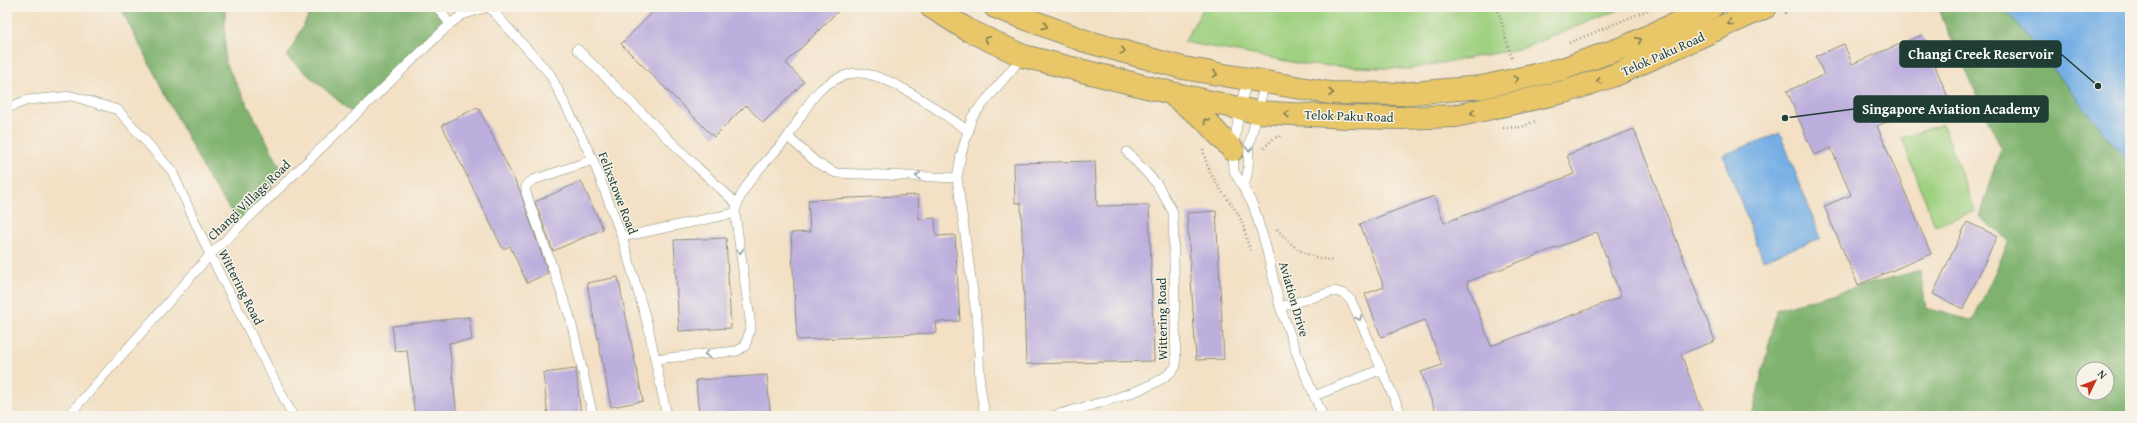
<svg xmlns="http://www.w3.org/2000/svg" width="2137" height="423" viewBox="0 0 2137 423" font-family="'Gentium Book Plus',serif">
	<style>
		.green { fill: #9fd080; stroke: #5f865a }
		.forest { fill: #7fb26e; stroke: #4f7851; fill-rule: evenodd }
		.water { fill: #75afe5; stroke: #4a768c }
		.building { fill: #bcaedd; fill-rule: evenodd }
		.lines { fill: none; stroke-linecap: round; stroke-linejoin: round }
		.lane-casing { stroke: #898e7c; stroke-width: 10 }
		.primary-casing { stroke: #898e7c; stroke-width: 24 }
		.path { stroke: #898e7c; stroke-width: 2.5; stroke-dasharray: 1 3; stroke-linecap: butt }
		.lane { stroke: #fff; stroke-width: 9 }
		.primary { stroke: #e9c769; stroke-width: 22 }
		.oneway { stroke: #7a7b4c }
		.oneway2 { stroke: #8f9e9a }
		.labels { text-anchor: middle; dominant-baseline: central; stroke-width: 3; stroke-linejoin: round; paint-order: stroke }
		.street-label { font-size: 13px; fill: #1f3d34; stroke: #f7f3e8 }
		.leader { fill: none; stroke: #1f3d34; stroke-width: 1.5 }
		.callout-dot { fill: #1f3d34; stroke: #f7f3e8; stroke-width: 1.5 }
		.callout { fill: #1f3d34; stroke: #1f3d34; stroke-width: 1.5 }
		.callout-label { font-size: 14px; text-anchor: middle; font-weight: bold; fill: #fff }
	</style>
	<rect width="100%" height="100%" fill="#f7f3e8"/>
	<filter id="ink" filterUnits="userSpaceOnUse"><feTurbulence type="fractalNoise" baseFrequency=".025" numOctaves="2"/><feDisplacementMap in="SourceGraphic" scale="8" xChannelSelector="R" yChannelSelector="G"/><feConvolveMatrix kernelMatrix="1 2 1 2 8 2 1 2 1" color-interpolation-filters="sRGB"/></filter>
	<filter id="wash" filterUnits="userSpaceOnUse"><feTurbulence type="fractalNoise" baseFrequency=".012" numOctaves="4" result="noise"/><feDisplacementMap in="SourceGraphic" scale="16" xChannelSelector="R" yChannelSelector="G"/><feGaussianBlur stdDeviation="0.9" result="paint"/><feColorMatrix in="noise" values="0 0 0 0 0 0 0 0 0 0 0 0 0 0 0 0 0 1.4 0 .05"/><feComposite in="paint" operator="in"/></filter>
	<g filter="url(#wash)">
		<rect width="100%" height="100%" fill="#f3e0c5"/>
		<!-- green -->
		<path class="green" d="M1204,7H1626L1524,48L1409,69L1307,65L1184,42Z
			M1943,124L1975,211L1935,226L1902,138Z"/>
		<!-- forest -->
		<path class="forest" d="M120,7H225V62L283,172L242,227L209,179Z
			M313,7H441L446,29L355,115L287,57Z
			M1937,7H2004L2130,165V416H1752L1777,309L1920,270L1926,308L1973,321L2009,241L1980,217L2001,148ZM2083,369H2107V393H2083Z"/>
		<!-- water -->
		<path class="water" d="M2004,7H2130V165Z
			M1780,133L1821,238L1763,260L1723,155Z"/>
		<g id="blocks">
			<!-- building -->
			<path class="building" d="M658,7H842L786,63L804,82L763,123L746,105L714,137L621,44Z
				M1922,35L1948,97L1877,126L1931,254L1858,285L1824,206L1851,195L1831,148L1814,155L1787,91L1824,75L1816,56L1844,44L1852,64Z
				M478,107L520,191L548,273L527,283L510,246L503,249L442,125Z
				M1634,129L1715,341L1681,354L1704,416H1437L1421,372L1442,365L1425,320L1381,337L1365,294L1384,287L1360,224L1434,196L1444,223L1574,174L1567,155ZM1597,232L1621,297L1491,346L1467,282Z
				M1095,161L1097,206L1149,205L1154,361L1026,364L1021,203H1015L1014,163Z
				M581,181L603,229L553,251L535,202Z
				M918,195L919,219L935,218L936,236L955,235L960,321L936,322L937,333L797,340L791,233L810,232L808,200Z
				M1216,211L1224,359L1196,360L1187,213Z
				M1967,222L1997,236L1963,309L1933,294Z
				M726,238L731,328L679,331L674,240Z
				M618,277L643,401L611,407L587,283Z
				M469,317L472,340L449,343L457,416H415L407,350L395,351L392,326Z
				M576,369L581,416H548L543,373Z
				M767,375L770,411L699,416L696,380Z"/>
		</g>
	</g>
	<g filter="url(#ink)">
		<use href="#blocks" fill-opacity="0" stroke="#898e7c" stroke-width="1"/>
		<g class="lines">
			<defs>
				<path id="lane" d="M437,7L450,24
					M489,7L550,74L593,160L622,237L648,326L667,416
					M577,49L696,166L736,203
					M1247,80L1240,108L1233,150L1234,171L1253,205L1265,243L1280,307L1301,365L1323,416
					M7,108L28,100L72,96L118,110L172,171L210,255L293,416
					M788,137L817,163L836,173L957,178
					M593,160L533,180L526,185V193L570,317L593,416
					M1244,187L1248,171L1249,145L1265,83
					M622,237L735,213
					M1280,307L1335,291L1344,294L1351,300L1402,416
					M656,359L737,351L745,346L751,327L735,213C740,184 768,161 786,139C798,124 805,105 819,91C828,82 847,72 860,73C894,76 939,112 969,131
					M1314,396L1382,369
					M68,416L210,255L450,24L462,15L487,7
					M985,416L980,385L978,328L957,178L961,155L972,117L1023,56
					M1052,416C1082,407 1160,391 1176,366L1173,212L1157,184L1127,152"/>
				<path id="primary" d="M931,7L968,30L1023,56L1171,93L1256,112L1346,117L1401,118L1455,116L1568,91L1615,75L1766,7
					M995,7L1085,41L1183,68L1330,93L1400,94L1482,87L1562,69L1627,46L1712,7
					M1175,97L1203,118L1233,150"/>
			</defs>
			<!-- lane casing -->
			<use href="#lane" class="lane-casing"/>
			<!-- primary casing -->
			<use href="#primary" class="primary-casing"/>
			<!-- path -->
			<path class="path" d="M1497,7L1512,59
				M1785,13L1796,7
				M1569,43L1655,7
				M1503,128L1522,127L1535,121
				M1264,148L1274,138L1283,136
				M1203,149C1208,178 1223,191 1238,214C1244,224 1246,239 1250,250
				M1277,229C1296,251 1305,256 1334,261"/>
			<!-- lane -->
			<use href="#lane" class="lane"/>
			<!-- primary -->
			<use href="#primary" class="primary"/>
		</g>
		<!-- one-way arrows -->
		<defs><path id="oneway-chevron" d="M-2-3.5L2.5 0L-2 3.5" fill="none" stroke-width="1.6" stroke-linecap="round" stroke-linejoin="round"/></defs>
		<g class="oneway">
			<use href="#oneway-chevron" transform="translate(1730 23) rotate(156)"/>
			<use href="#oneway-chevron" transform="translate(1045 26) rotate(21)"/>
			<use href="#oneway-chevron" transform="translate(987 39) rotate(-155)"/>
			<use href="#oneway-chevron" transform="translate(1639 40) rotate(-25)"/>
			<use href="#oneway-chevron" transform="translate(1123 51) rotate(15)"/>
			<use href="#oneway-chevron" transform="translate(1215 74) rotate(10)"/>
			<use href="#oneway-chevron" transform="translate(1516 79) rotate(-13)"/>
			<use href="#oneway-chevron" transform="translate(1599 81) rotate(162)"/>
			<use href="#oneway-chevron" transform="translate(1331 93) rotate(4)"/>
			<use href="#oneway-chevron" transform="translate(1473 113) rotate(168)"/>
			<use href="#oneway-chevron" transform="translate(1287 114) rotate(-176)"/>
			<use href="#oneway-chevron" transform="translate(1206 121) rotate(-134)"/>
		</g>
		<g class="oneway2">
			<use href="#oneway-chevron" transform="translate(1249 149) rotate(95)"/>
			<use href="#oneway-chevron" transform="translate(918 176) rotate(-178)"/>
			<use href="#oneway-chevron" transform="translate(740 251) rotate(82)"/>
			<use href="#oneway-chevron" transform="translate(1359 318) rotate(67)"/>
			<use href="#oneway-chevron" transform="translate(707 354) rotate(175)"/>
		</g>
	</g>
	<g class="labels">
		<!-- street labels -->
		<g class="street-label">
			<text transform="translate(1663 54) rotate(-24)">Telok Paku Road</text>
			<text transform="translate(1349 116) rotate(2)">Telok Paku Road</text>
			<text transform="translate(618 193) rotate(69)">Felixstowe Road</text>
			<text transform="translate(249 200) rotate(-44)">Changi Village Road</text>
			<text transform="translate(241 287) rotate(63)">Wittering Road</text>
			<text transform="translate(1294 299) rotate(74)">Aviation Drive</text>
			<text transform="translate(1162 319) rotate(-91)">Wittering Road</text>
		</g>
	</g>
	<!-- callouts -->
	<path class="leader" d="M2098 86L2061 54M1785 118L1854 109"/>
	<g class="callout-dot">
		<circle cx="2098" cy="86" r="4"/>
		<circle cx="1785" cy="118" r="4"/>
	</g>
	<g class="callout">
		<rect x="1900" y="41" width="161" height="26" rx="4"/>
		<rect x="1854" y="96" width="194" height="26" rx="4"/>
	</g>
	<g class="callout-label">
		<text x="1981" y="59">Changi Creek Reservoir</text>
		<text x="1951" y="114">Singapore Aviation Academy</text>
	</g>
	<!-- margin -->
	<rect width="2137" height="423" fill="none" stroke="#f7f3e8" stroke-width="24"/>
	<!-- north arrow -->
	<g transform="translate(2095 381) rotate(47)"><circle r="19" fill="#f7f3e8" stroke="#a1aaa0"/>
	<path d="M0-3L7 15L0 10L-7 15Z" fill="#c8321e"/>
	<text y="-6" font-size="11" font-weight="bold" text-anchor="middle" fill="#1f3d34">N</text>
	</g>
</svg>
